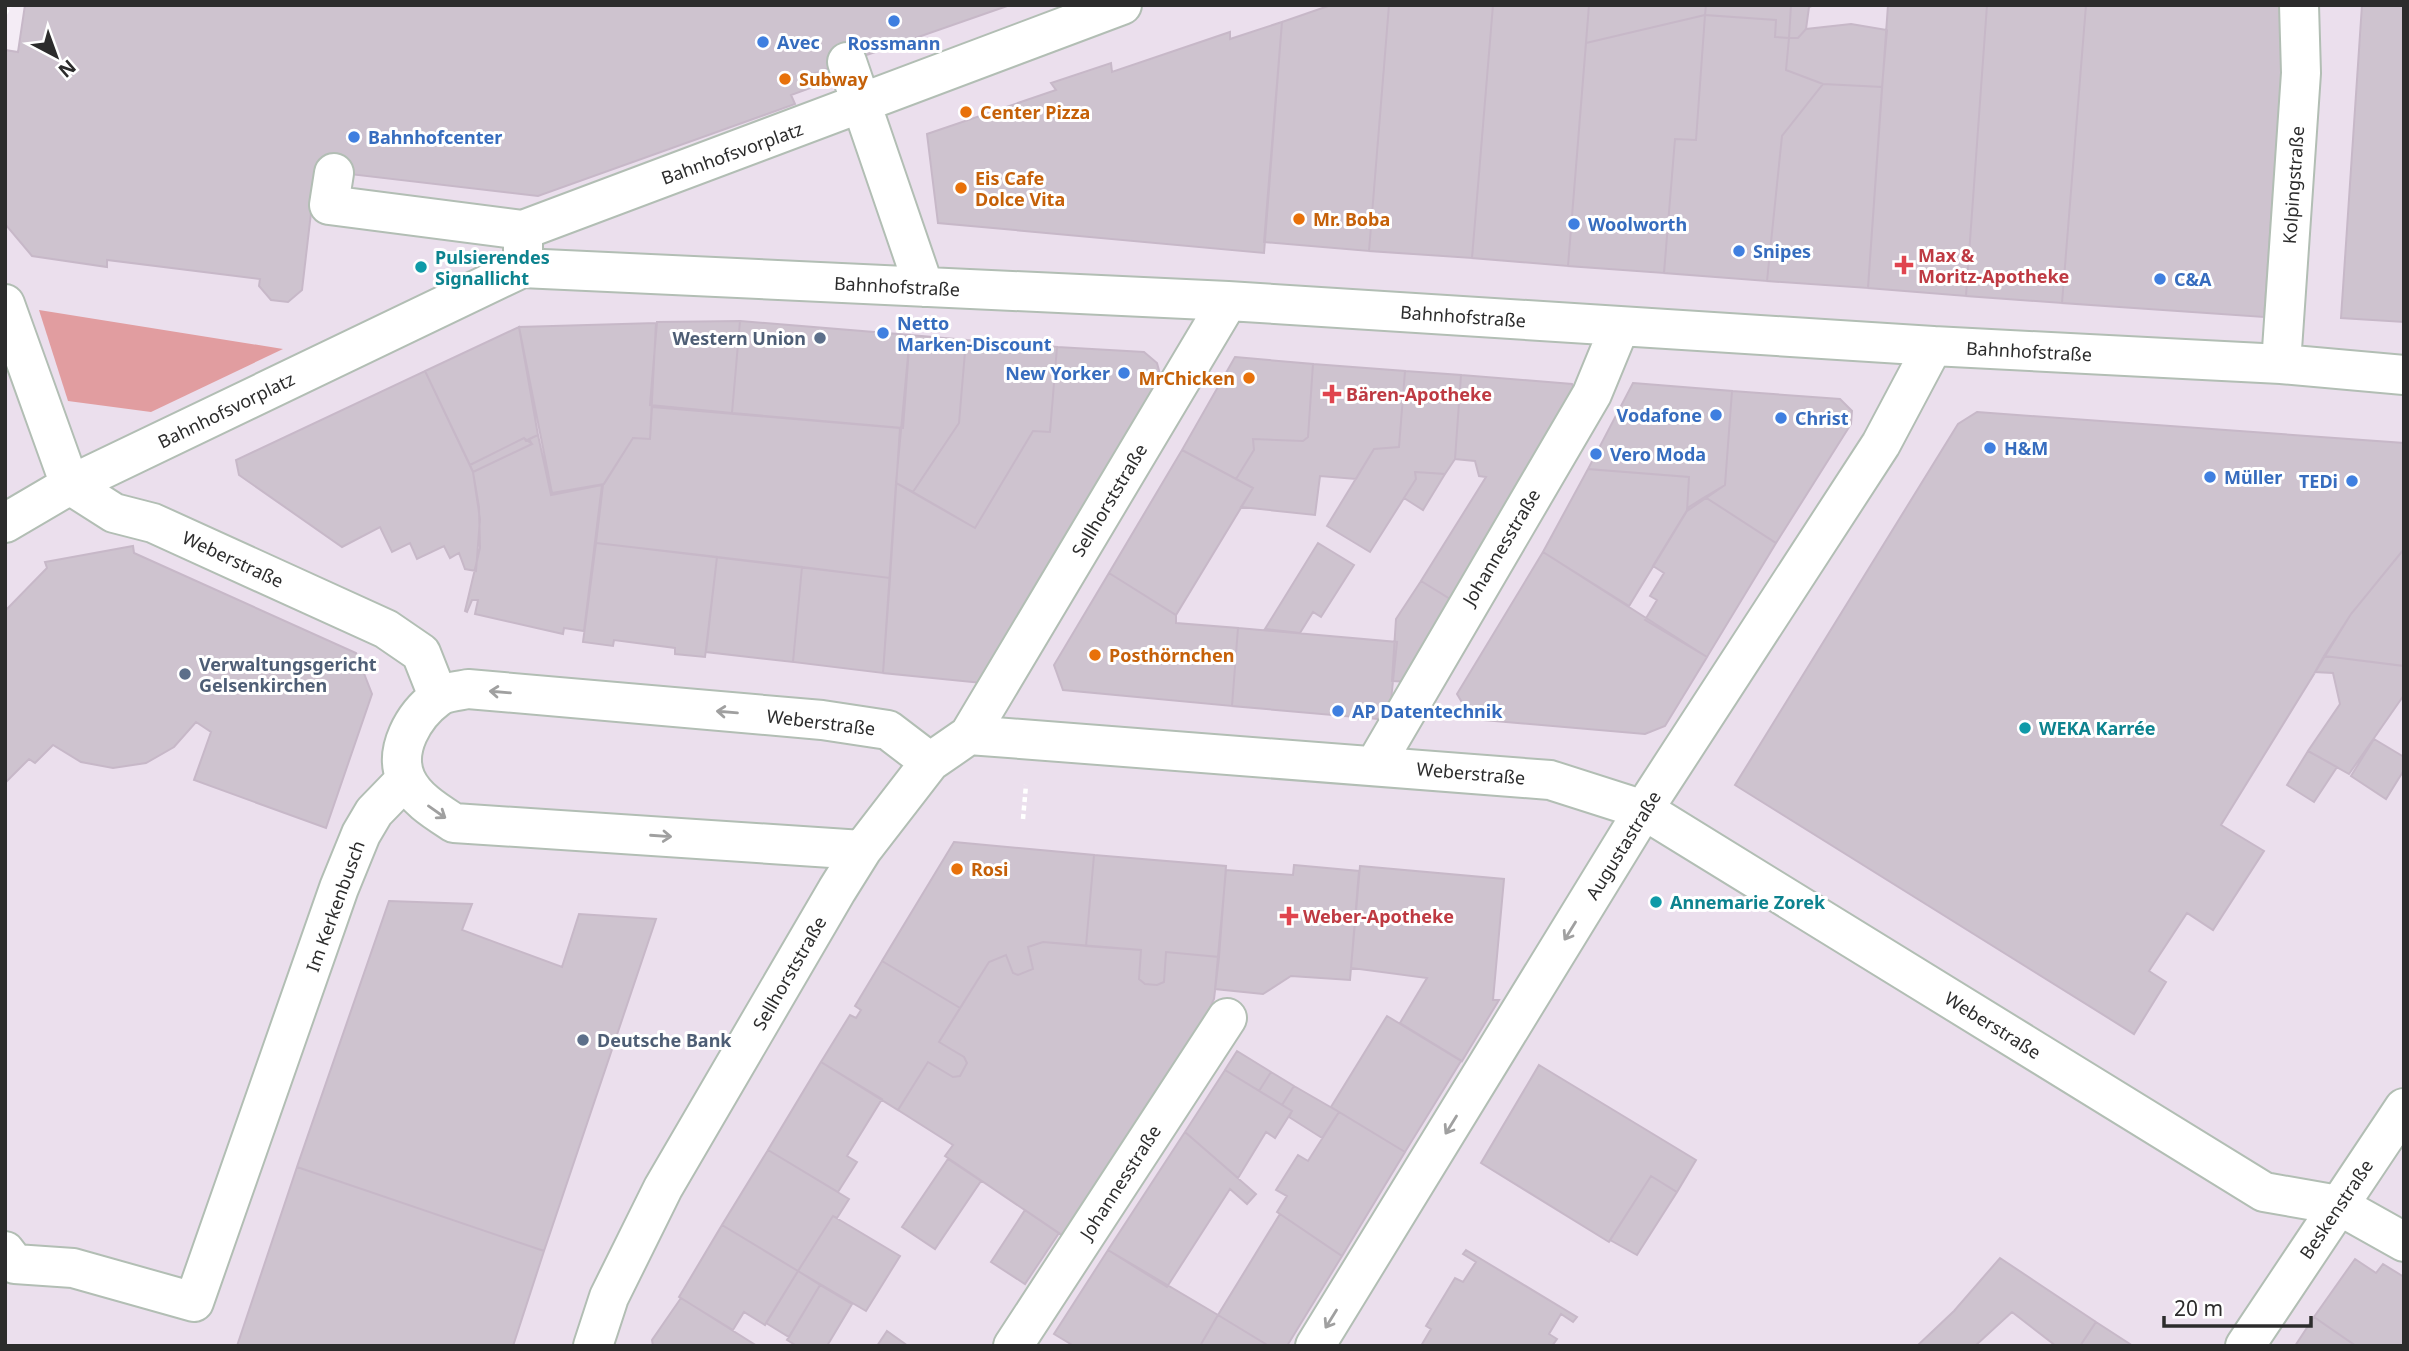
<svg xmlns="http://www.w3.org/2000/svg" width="2409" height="1351" viewBox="0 0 2409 1351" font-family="'Noto Sans',sans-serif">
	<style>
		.green { fill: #e19da0 }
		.plaza { fill: #f4ecf5 }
		.building { fill: #cec3cf; stroke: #c7b8c8; stroke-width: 2 }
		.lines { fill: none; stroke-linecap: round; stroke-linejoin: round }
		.minor-casing { stroke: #b2beb4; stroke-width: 42 }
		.path { stroke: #fff; stroke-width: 4.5; stroke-dasharray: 5 3.5; stroke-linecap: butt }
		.minor { stroke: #fff; stroke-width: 38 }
		.oneway { stroke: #a0a0a0 }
		.shop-dot { fill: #3f7fe0; stroke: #fff; stroke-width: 2.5 }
		.food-dot { fill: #e8710a; stroke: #fff; stroke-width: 2.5 }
		.health-dot { fill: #e0444e; stroke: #fff; stroke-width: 2.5 }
		.culture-dot { fill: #0f9aa8; stroke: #fff; stroke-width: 2.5 }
		.service-dot { fill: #5c6f8a; stroke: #fff; stroke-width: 2.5 }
		.labels { text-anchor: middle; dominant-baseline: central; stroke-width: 6; stroke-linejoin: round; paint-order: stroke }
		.shop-label { font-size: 18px; font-weight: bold; fill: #366cbe; stroke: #fff; text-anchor: start }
		.food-label { font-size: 18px; font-weight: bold; fill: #c56008; stroke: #fff; text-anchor: start }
		.street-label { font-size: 18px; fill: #2c2c2c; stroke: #fff }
		.health-label { font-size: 18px; font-weight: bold; fill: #be3a42; stroke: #fff; text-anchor: start }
		.culture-label { font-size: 18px; font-weight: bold; fill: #0d838f; stroke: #fff; text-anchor: start }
		.service-label { font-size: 18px; font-weight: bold; fill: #4e5e75; stroke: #fff; text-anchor: start }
	</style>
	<rect width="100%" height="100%" fill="#ebdfed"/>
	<!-- green -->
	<path class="green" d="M39,310L283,349L151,412L68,401Z"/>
	<!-- plaza -->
	<path class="plaza" d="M5,5H25L18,52L5,50Z"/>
	<!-- building -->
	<path class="building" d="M25,5H1010L812,74L816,86L791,95L795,104L538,196L316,170L302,290L288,302L271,300L259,286L260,279L107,260V267L32,256L5,224V50L18,52Z
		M1331,5H1389L1369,251L1264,242L1282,22Z
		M1389,5H1493L1472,258L1369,251Z
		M1493,5H1589L1568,266L1472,258Z
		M1589,5H1706L1705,15L1586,43Z
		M1706,5H1791L1789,38L1775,37L1776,20L1705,15Z
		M1791,5H1814L1809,7L1806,29L1798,38H1789Z
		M1888,5H1987L1966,296L1868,288Z
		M1987,5H2086L2062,303L1966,296Z
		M2086,5H2282V69L2264,317L2062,303Z
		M2362,5H2404V322L2341,318Z
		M1705,15L1776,20L1775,37L1789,38L1786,70L1823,84L1782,136L1767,281L1664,273L1675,139L1696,140Z
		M1705,15L1696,140L1675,139L1664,273L1568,266L1586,43Z
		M1282,22L1264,253L938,223L927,134L1056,90L1051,83L1111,63L1112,72L1230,32V39Z
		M1851,24L1887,30L1882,87L1823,84L1786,70L1789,38H1798L1806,29Z
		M1823,84L1882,87L1868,288L1767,281L1782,136Z
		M740,321L732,413L650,405L657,322Z
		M740,321L910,335L903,428L732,413Z
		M656,323L650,439L633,438L604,484L552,493L519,327Z
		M519,327L538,435L526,441L524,438L470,465L425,371Z
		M910,335L966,340L959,423L913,492L896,483Z
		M966,340L1057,347L1050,432L1033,431L975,528L913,492L959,423Z
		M1057,347L1144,352L1157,363L1161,378L982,683L883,673L896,483L975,528L1033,431L1050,432Z
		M1235,357L1313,364L1308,437L1303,441L1253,439L1254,450L1236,479L1182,450Z
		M1313,364L1405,371L1399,447L1374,449L1356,479L1320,476L1315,515L1241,507L1253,488L1236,479L1254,450L1253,439L1303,441L1308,437Z
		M425,371L473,472L480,519L476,571L465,569L459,553L450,558L444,546L417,559L410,543L392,552L380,527L342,547L239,475L236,460Z
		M1405,371L1461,375L1455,459L1445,474L1415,472L1416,479L1370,552L1327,526L1374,449L1399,447Z
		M1461,375L1572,384L1578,398L1460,605L1421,581L1486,477L1479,476L1475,461L1455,459Z
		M1633,383L1732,391L1725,485L1687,511L1689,477L1588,469Z
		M1732,391L1840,399L1852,411L1851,424L1776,543L1705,497L1725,485Z
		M652,407L900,428L890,578L596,543L603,485L633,438L650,439Z
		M1977,412L2404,443V549L2351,614L2221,825L2264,851L2213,930L2187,913L2149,971L2166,982L2134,1034L1735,785L1958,424Z
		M538,435L551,495L602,485L584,631L564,628L563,634L475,614L478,600H472L467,612L465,611L480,548L479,507L473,472L532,444L529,439Z
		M524,438L532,444L473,472L470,465Z
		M1182,450L1253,488L1176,615L1109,573Z
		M1588,469L1689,477L1687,511L1629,606L1543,552Z
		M1415,472L1445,474L1423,510L1404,498L1416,479Z
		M1705,497L1776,543L1707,657L1645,620L1657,600L1650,596L1664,573L1653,566L1689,507Z
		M596,543L717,557L705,657L675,654V648L614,640L613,646L583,642Z
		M1318,543L1354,565L1321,617L1313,612L1300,633L1265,629Z
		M133,546L134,553L356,653L372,694L326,828L194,780L211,732L196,722L174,747L146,763L113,768L81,762L53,745L35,763L29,759L5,783V611L47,568L45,562Z
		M2404,549V666L2324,656L2351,614Z
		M1543,552L1707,657L1665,726L1645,734L1472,719L1457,694Z
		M717,557L802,567L793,662L706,652Z
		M802,567L890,578L883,673L793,662Z
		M1109,573L1176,615V623L1238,628L1232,706L1063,690L1054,665Z
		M1421,581L1460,605L1411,682L1392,681L1396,619Z
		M1238,628L1397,642L1389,720L1232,706Z
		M2324,656L2404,666V695L2349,774L2308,751L2340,704L2333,673L2315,672Z
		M2374,739L2404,757V770L2386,799L2351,776Z
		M2308,751L2337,767L2314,802L2287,785Z
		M954,842L1094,855L1086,946L1043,942L1028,947L1033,969L1018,975L1013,973L1006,955L989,962L960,1008L882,961Z
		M1094,855L1226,866L1219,957L1166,952L1164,982L1157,985L1145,984L1139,979L1141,950L1086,946Z
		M1294,865L1359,871L1350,980L1291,976L1263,994L1215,989L1226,870L1293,875Z
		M1360,866L1504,879L1493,1000H1499L1462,1061L1400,1023L1427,978L1351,968Z
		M389,901L472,904L462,930L562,967L579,914L656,919L544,1251L297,1167Z
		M1043,942L1141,950L1139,979L1145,984L1157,985L1164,982L1166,952L1219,957L1214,999L1200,1029L1063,1236L945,1156L953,1145L898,1110L928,1062L953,1077L960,1076L967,1063L964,1057L939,1042L989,962L1006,955L1013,973L1018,975L1033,969L1028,947Z
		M882,961L960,1008L939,1042L964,1057L967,1063L960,1076L953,1077L928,1062L898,1110L821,1062L850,1015L856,1018L861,1010L855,1006Z
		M1387,1016L1461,1061L1405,1152L1331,1107Z
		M1237,1051L1271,1072L1259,1091L1225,1070Z
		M821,1062L882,1099L847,1156L857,1162L838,1192L768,1150Z
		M1539,1065L1696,1160L1677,1192L1651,1176L1609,1242L1481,1163Z
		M1225,1070L1292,1111L1275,1138L1266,1132L1238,1178L1185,1132Z
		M1271,1072L1294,1086L1282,1105L1259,1091Z
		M1294,1086L1339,1112L1322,1138L1289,1117L1292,1111L1282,1105Z
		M1339,1112L1405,1152L1342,1256L1277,1212L1287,1196L1276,1190L1298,1155L1308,1161Z
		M1185,1132L1256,1194L1247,1204L1230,1189L1167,1287L1108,1250Z
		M768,1150L849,1199L837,1218L833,1216L798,1271L722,1225Z
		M948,1159L981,1181L935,1249L902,1227Z
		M297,1167L544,1251L513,1346H237Z
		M1651,1176L1677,1192L1637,1255L1610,1240Z
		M1025,1210L1059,1233L1025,1284L991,1262Z
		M1280,1214L1342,1256L1287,1346H1269L1218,1315Z
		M833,1216L900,1256L866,1311L798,1271Z
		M722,1225L798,1271L765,1325L744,1312L733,1330L679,1297Z
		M1108,1250L1218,1315L1200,1346H1074L1054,1334Z
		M1466,1250L1577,1317L1573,1322L1561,1314L1549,1334L1557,1339L1552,1346H1421L1431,1329L1426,1326L1455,1278L1463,1282L1476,1262L1463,1254Z
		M2000,1258L2096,1322L2080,1346H2056L2012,1312L1975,1346H1917L1954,1311Z
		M2355,1259L2376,1273L2383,1264L2404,1277V1346H2356L2314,1317Z
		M798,1271L820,1285L789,1337L766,1323Z
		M820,1285L852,1304L827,1346H797L787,1340Z
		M681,1298L757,1346H653L652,1340Z
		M1218,1315L1269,1346H1200Z
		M2314,1317L2356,1346H2295Z
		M2096,1322L2133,1346H2080Z
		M887,1331L908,1346H877Z"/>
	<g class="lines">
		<defs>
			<path id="minor" d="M847,62L924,287
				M334,173L329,205L523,230V255
				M523,230L1122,5
				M5,304L70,485
				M2281,364L2301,73L2299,5
				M70,485L114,513L153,523L386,629L421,653L438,696
				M5,523L70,485L522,268L1228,301L1933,346L2281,364L2404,375
				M969,735L1228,301
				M1375,765L1592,394L1620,326
				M862,850L454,823C437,812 415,799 406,779C393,750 414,715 437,698C444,692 458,691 468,689L822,720L888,730L930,762
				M5,1251L15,1264L73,1268L194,1302L339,888L361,834L374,812L406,779
				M593,1346L609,1297L663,1188L837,890L862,850L930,762L969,735L1550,780L1644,810L2264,1192L2338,1205L2404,1242
				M1013,1346L1227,1018
				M1315,1346L1653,795L1881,444L1933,346
				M2245,1346L2404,1108"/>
		</defs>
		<!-- minor casing -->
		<use href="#minor" class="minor-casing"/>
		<!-- path -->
		<path class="path" d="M5,14L10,5
			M1023,819L1026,785"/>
		<!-- minor -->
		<use href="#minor" class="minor"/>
	</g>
	<!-- one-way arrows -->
	<defs><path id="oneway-shaft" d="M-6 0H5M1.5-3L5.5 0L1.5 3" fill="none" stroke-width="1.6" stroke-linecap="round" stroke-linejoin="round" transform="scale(1.75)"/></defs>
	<g class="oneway">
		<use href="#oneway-shaft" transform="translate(500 692) rotate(-175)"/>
		<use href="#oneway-shaft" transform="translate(727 712) rotate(-175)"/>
		<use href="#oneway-shaft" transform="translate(437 812) rotate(35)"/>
		<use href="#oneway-shaft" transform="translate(661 836) rotate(4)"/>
		<use href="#oneway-shaft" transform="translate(1570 931) rotate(122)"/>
		<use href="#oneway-shaft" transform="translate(1451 1125) rotate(122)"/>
		<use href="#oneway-shaft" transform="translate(1331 1319) rotate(122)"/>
	</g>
	<!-- markers -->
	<g class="shop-dot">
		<circle cx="894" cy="21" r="7"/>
		<circle cx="763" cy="42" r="7"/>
		<circle cx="354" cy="137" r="7"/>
		<circle cx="1574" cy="224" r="7"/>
		<circle cx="1739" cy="251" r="7"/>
		<circle cx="2160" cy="279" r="7"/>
		<circle cx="883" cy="333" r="7"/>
		<circle cx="1124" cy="373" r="7"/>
		<circle cx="1716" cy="415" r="7"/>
		<circle cx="1781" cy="418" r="7"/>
		<circle cx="1990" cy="448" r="7"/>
		<circle cx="1596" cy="454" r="7"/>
		<circle cx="2210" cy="477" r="7"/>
		<circle cx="2352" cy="481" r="7"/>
		<circle cx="1338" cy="711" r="7"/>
	</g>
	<g class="food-dot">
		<circle cx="785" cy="79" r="7"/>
		<circle cx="966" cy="112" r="7"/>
		<circle cx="961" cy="188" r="7"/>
		<circle cx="1299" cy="219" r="7"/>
		<circle cx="1249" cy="378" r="7"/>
		<circle cx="1095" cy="655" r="7"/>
		<circle cx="957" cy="869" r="7"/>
	</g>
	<g class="health-dot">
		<path d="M1900.5 254.5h7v7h7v7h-7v7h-7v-7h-7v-7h7z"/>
		<path d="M1328.5 383.5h7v7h7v7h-7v7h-7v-7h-7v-7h7z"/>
		<path d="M1285.5 905.5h7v7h7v7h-7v7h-7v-7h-7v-7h7z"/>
	</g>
	<g class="culture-dot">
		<circle cx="421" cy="267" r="7"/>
		<circle cx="2025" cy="728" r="7"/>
		<circle cx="1656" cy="902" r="7"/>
	</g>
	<g class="service-dot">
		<circle cx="820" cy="338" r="7"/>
		<circle cx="185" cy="674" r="7"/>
		<circle cx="583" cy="1040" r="7"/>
	</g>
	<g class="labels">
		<!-- shop labels -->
		<g class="shop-label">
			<text x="777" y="42">Avec</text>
			<text x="894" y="43" text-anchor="middle">Rossmann</text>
			<text x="368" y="137">Bahnhofcenter</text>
			<text x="1588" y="224">Woolworth</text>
			<text x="1753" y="251">Snipes</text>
			<text x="2174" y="279">C&amp;A</text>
			<text x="897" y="323">Netto<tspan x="897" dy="21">Marken-Discount</tspan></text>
			<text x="1110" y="373" text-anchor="end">New Yorker</text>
			<text x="1702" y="415" text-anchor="end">Vodafone</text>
			<text x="1795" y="418">Christ</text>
			<text x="2004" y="448">H&amp;M</text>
			<text x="1610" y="454">Vero Moda</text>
			<text x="2224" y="477">Müller</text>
			<text x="2338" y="481" text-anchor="end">TEDi</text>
			<text x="1352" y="711">AP Datentechnik</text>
		</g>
		<!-- food labels -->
		<g class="food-label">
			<text x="799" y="79">Subway</text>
			<text x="980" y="112">Center Pizza</text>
			<text x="975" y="178">Eis Cafe<tspan x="975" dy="21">Dolce Vita</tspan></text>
			<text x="1313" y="219">Mr. Boba</text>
			<text x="1235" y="378" text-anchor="end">MrChicken</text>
			<text x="1109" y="655">Posthörnchen</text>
			<text x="971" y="869">Rosi</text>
		</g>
		<!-- street labels -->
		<g class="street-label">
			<text transform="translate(732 153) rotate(-20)">Bahnhofsvorplatz</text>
			<text transform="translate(2293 185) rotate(-86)">Kolpingstraße</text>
			<text transform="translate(897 286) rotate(3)">Bahnhofstraße</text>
			<text transform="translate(1463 316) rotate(4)">Bahnhofstraße</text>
			<text transform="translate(2029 351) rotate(3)">Bahnhofstraße</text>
			<text transform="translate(226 410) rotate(-26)">Bahnhofsvorplatz</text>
			<text transform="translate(1109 500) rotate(-59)">Sellhorststraße</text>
			<text transform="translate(1501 547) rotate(-59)">Johannesstraße</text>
			<text transform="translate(233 559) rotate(25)">Weberstraße</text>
			<text transform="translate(821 722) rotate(7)">Weberstraße</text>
			<text transform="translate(1471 773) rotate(5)">Weberstraße</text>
			<text transform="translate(1623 845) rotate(-58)">Augustastraße</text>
			<text transform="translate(335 906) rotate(-70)">Im Kerkenbusch</text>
			<text transform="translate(789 973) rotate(-60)">Sellhorststraße</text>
			<text transform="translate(1993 1025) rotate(32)">Weberstraße</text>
			<text transform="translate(1120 1182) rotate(-57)">Johannesstraße</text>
			<text transform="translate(2336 1209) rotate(-56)">Beskenstraße</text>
		</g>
		<!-- health labels -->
		<g class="health-label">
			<text x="1918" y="255">Max &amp;<tspan x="1918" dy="21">Moritz-Apotheke</tspan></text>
			<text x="1346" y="394">Bären-Apotheke</text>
			<text x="1303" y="916">Weber-Apotheke</text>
		</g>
		<!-- culture labels -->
		<g class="culture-label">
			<text x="435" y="257">Pulsierendes<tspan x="435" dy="21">Signallicht</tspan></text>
			<text x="2039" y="728">WEKA Karrée</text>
			<text x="1670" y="902">Annemarie Zorek</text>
		</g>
		<!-- service labels -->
		<g class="service-label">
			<text x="806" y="338" text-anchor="end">Western Union</text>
			<text x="199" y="664">Verwaltungsgericht<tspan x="199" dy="21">Gelsenkirchen</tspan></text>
			<text x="597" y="1040">Deutsche Bank</text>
		</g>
	</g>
	<!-- border -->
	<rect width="2409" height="1351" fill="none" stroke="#2c2c2c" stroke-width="14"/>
	<!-- north arrow -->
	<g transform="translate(56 56) rotate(139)" stroke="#ffffff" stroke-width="5" paint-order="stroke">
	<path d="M0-5L12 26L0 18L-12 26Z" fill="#2c2c2c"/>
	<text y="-10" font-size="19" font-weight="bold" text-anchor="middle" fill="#2c2c2c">N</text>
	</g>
	<!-- scale -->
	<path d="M2164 1316v10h147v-10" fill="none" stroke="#2c2c2c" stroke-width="3.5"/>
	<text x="2174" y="1316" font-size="21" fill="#2c2c2c" stroke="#ffffff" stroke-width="5" paint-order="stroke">20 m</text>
</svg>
